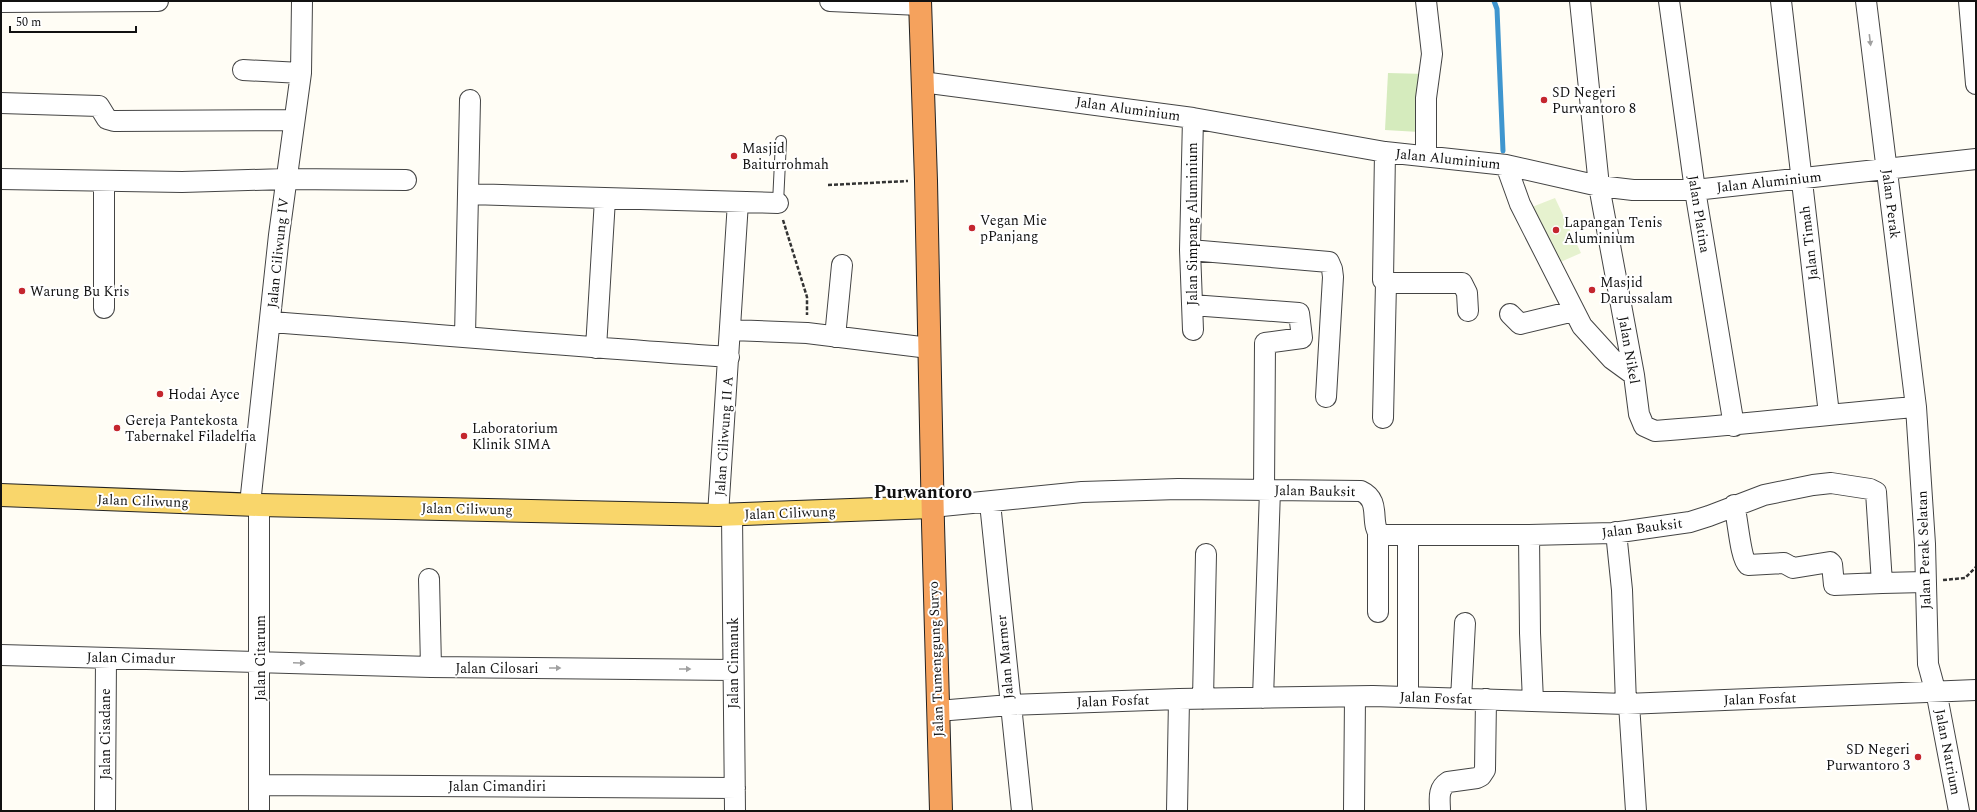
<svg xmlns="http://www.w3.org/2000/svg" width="1977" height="812" viewBox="0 0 1977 812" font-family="Spectral,serif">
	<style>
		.green { fill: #d5ebbd }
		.pitch { fill: #e6f2cf }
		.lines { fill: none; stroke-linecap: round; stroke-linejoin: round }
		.stream { stroke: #3f96cf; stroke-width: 5 }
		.lane-casing { stroke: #444; stroke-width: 12 }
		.street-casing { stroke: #444; stroke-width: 22 }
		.primary-casing { stroke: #222; stroke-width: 24 }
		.highway-casing { stroke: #222; stroke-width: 24 }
		.path { stroke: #333; stroke-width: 2.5; stroke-dasharray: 4 2; stroke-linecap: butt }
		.lane { stroke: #fff; stroke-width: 10 }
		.street { stroke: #fff; stroke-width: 20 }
		.primary { stroke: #f9d66b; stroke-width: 22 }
		.highway { stroke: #f5a25d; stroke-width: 22 }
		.oneway { fill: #a0a0a0 }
		.poi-dot { fill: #c4262e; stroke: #fff; stroke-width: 1.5 }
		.labels { text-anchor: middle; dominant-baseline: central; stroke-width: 4; stroke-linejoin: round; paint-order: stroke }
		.poi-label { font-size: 14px; fill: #111; stroke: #fff; text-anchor: start }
		.street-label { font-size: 14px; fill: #111; stroke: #fff }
		.district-label { font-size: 18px; font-weight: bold; fill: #111; stroke: #fff }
	</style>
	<rect width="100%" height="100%" fill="#fffdf5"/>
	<!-- green -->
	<path class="green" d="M1388,73L1426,74L1419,132L1385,130Z"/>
	<!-- pitch -->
	<path class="pitch" d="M1555,198L1581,253L1556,264L1532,207Z"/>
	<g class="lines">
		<!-- stream -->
		<path class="stream" d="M1494,1L1497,9L1503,151"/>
		<defs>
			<path id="lane" d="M778,203L781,141"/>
			<path id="street" d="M830,1L920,5
				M1426,1L1432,54L1426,98V156
				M1580,1L1599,186L1634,375L1639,414L1644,426L1655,431C1742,425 1829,414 1916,407
				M1669,1L1695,190L1734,426
				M1781,1L1829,414
				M1866,1L1916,407L1925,544L1928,664L1938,701L1959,811
				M1969,1L1976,84
				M1,2L158,1
				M243,70L301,73
				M922,82L1193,118L1385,152L1506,165L1599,186L1633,190H1695L1976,159
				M1,103L99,106L107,119L114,121L294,120
				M1193,118L1190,250L1193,330
				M1385,152L1383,280L1386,283H1462L1467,293L1468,311
				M1506,165L1520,204L1582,326L1612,359L1634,375
				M1,179L182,182L286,179L406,180
				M469,194L778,203
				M1190,250L1329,262L1332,269L1333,277L1326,397
				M1192,305L1299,313L1302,338L1265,343L1264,489
				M104,308V181
				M1510,314L1520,324L1574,311
				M270,322C423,333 576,347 729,357
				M731,330L807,333L929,348
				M465,336L470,100
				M835,337L842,265
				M596,348L605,199
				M1383,418L1386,283
				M990,503L1022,811
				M250,504L279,235L301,73L302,1
				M932,507L1082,492L1178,489L1361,491C1383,501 1368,525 1381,535H1529L1613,533L1690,522L1709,516L1764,495L1813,485L1831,483L1870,489L1876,492L1882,583L1834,585L1832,564L1830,562L1793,568L1784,563L1748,565C1740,558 1738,519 1734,505
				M718,515L738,202
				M732,515L735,811
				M1616,532L1622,590L1626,704
				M1378,533V612
				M1529,535L1530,633L1533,701
				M429,579L431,667
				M1882,583L1925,582
				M1,655L431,667L733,670
				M1408,697V536
				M1263,698L1270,490
				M1203,699L1206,554
				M1461,699L1465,623
				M1629,704L1636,811
				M938,711L1010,705L1179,699L1373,696L1626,704L1976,690
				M259,785L735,788
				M105,811L106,658
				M259,811V505
				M1177,811L1179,699
				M1354,811L1355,697
				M1440,811C1440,800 1437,789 1448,782L1477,778L1481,776L1485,770L1486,699"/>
			<path id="primary" d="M1,495L259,505L718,515L932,507"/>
			<path id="highway" d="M920,1L926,181L933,524L941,811"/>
		</defs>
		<!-- lane casing -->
		<use href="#lane" class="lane-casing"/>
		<!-- street casing -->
		<use href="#street" class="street-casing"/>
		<!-- primary casing -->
		<use href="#primary" class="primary-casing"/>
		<!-- highway casing -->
		<use href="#highway" class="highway-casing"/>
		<!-- path -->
		<path class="path" d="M828,185L908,181
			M783,220L807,297V315
			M1943,580L1965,578L1976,567"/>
		<!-- lane -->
		<use href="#lane" class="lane"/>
		<!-- street -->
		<use href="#street" class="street"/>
		<!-- primary -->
		<use href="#primary" class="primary"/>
		<!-- highway -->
		<use href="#highway" class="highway"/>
	</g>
	<!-- one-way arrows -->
	<defs><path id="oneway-solid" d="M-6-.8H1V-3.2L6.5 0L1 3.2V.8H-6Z"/></defs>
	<g class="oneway">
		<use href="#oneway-solid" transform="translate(1870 40) rotate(83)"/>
		<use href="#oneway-solid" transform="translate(299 663) rotate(2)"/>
		<use href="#oneway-solid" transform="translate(555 668)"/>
		<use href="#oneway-solid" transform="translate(685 669)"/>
	</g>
	<!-- markers -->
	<g class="poi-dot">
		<circle cx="1544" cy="100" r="4"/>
		<circle cx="734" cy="156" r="4"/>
		<circle cx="972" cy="228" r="4"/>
		<circle cx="1556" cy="230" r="4"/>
		<circle cx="1592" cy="290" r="4"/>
		<circle cx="22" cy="291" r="4"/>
		<circle cx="160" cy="394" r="4"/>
		<circle cx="117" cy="428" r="4"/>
		<circle cx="464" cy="436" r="4"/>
		<circle cx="1918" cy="757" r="4"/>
	</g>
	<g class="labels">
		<!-- poi labels -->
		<g class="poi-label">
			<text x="1552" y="92">SD Negeri<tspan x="1552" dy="16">Purwantoro 8</tspan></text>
			<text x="742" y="148">Masjid<tspan x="742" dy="16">Baiturrohmah</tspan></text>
			<text x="980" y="220">Vegan Mie<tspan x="980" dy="16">pPanjang</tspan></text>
			<text x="1564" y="222">Lapangan Tenis<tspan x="1564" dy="16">Aluminium</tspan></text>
			<text x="1600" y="282">Masjid<tspan x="1600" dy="16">Darussalam</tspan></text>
			<text x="30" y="291">Warung Bu Kris</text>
			<text x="168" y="394">Hodai Ayce</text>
			<text x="125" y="420">Gereja Pantekosta<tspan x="125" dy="16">Tabernakel Filadelfia</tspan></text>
			<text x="472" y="428">Laboratorium<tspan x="472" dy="16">Klinik SIMA</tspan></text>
			<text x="1910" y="749" text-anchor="end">SD Negeri<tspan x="1910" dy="16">Purwantoro 3</tspan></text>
		</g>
		<!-- street labels -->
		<g class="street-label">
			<text transform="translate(1128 109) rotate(8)">Jalan Aluminium</text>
			<text transform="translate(1448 159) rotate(6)">Jalan Aluminium</text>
			<text transform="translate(1769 182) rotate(-6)">Jalan Aluminium</text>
			<text transform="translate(1891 204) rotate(83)">Jalan Perak</text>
			<text transform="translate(1699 214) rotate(81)">Jalan Platina</text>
			<text transform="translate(1192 224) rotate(-90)">Jalan Simpang Aluminium</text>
			<text transform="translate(1809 243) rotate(-97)">Jalan Timah</text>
			<text transform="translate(278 253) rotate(-84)">Jalan Ciliwung IV</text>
			<text transform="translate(1629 350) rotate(80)">Jalan Nikel</text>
			<text transform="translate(724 436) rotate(-86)">Jalan Ciliwung II A</text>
			<text transform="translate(1315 491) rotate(1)">Jalan Bauksit</text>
			<text transform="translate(143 501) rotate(2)">Jalan Ciliwung</text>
			<text transform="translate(467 509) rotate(1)">Jalan Ciliwung</text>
			<text transform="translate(790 513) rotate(-2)">Jalan Ciliwung</text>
			<text transform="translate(1642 528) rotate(-7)">Jalan Bauksit</text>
			<text transform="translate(1924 550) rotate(-92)">Jalan Perak Selatan</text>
			<text transform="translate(1005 657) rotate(-95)">Jalan Marmer</text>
			<text transform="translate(131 658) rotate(1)">Jalan Cimadur</text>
			<text transform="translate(260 658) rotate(-90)">Jalan Citarum</text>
			<text transform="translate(936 659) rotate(-92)">Jalan Tumenggung Suryo</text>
			<text transform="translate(733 663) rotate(-90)">Jalan Cimanuk</text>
			<text x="497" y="668">Jalan Cilosari</text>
			<text transform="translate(1436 698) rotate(2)">Jalan Fosfat</text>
			<text transform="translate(1760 699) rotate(-2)">Jalan Fosfat</text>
			<text transform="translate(1113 701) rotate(-2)">Jalan Fosfat</text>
			<text transform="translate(105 734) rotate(-90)">Jalan Cisadane</text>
			<text transform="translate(1948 752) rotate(79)">Jalan Natrium</text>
			<text x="497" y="786">Jalan Cimandiri</text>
		</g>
		<!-- district labels -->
		<g class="district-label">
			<text x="923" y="492">Purwantoro</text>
		</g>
	</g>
	<!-- border -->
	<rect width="1977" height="812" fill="none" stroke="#111111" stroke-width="4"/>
	<!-- scale -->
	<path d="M10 26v6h126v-6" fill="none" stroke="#111111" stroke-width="2"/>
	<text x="16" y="26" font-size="12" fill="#111111" stroke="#ffffff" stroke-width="3" paint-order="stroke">50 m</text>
</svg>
